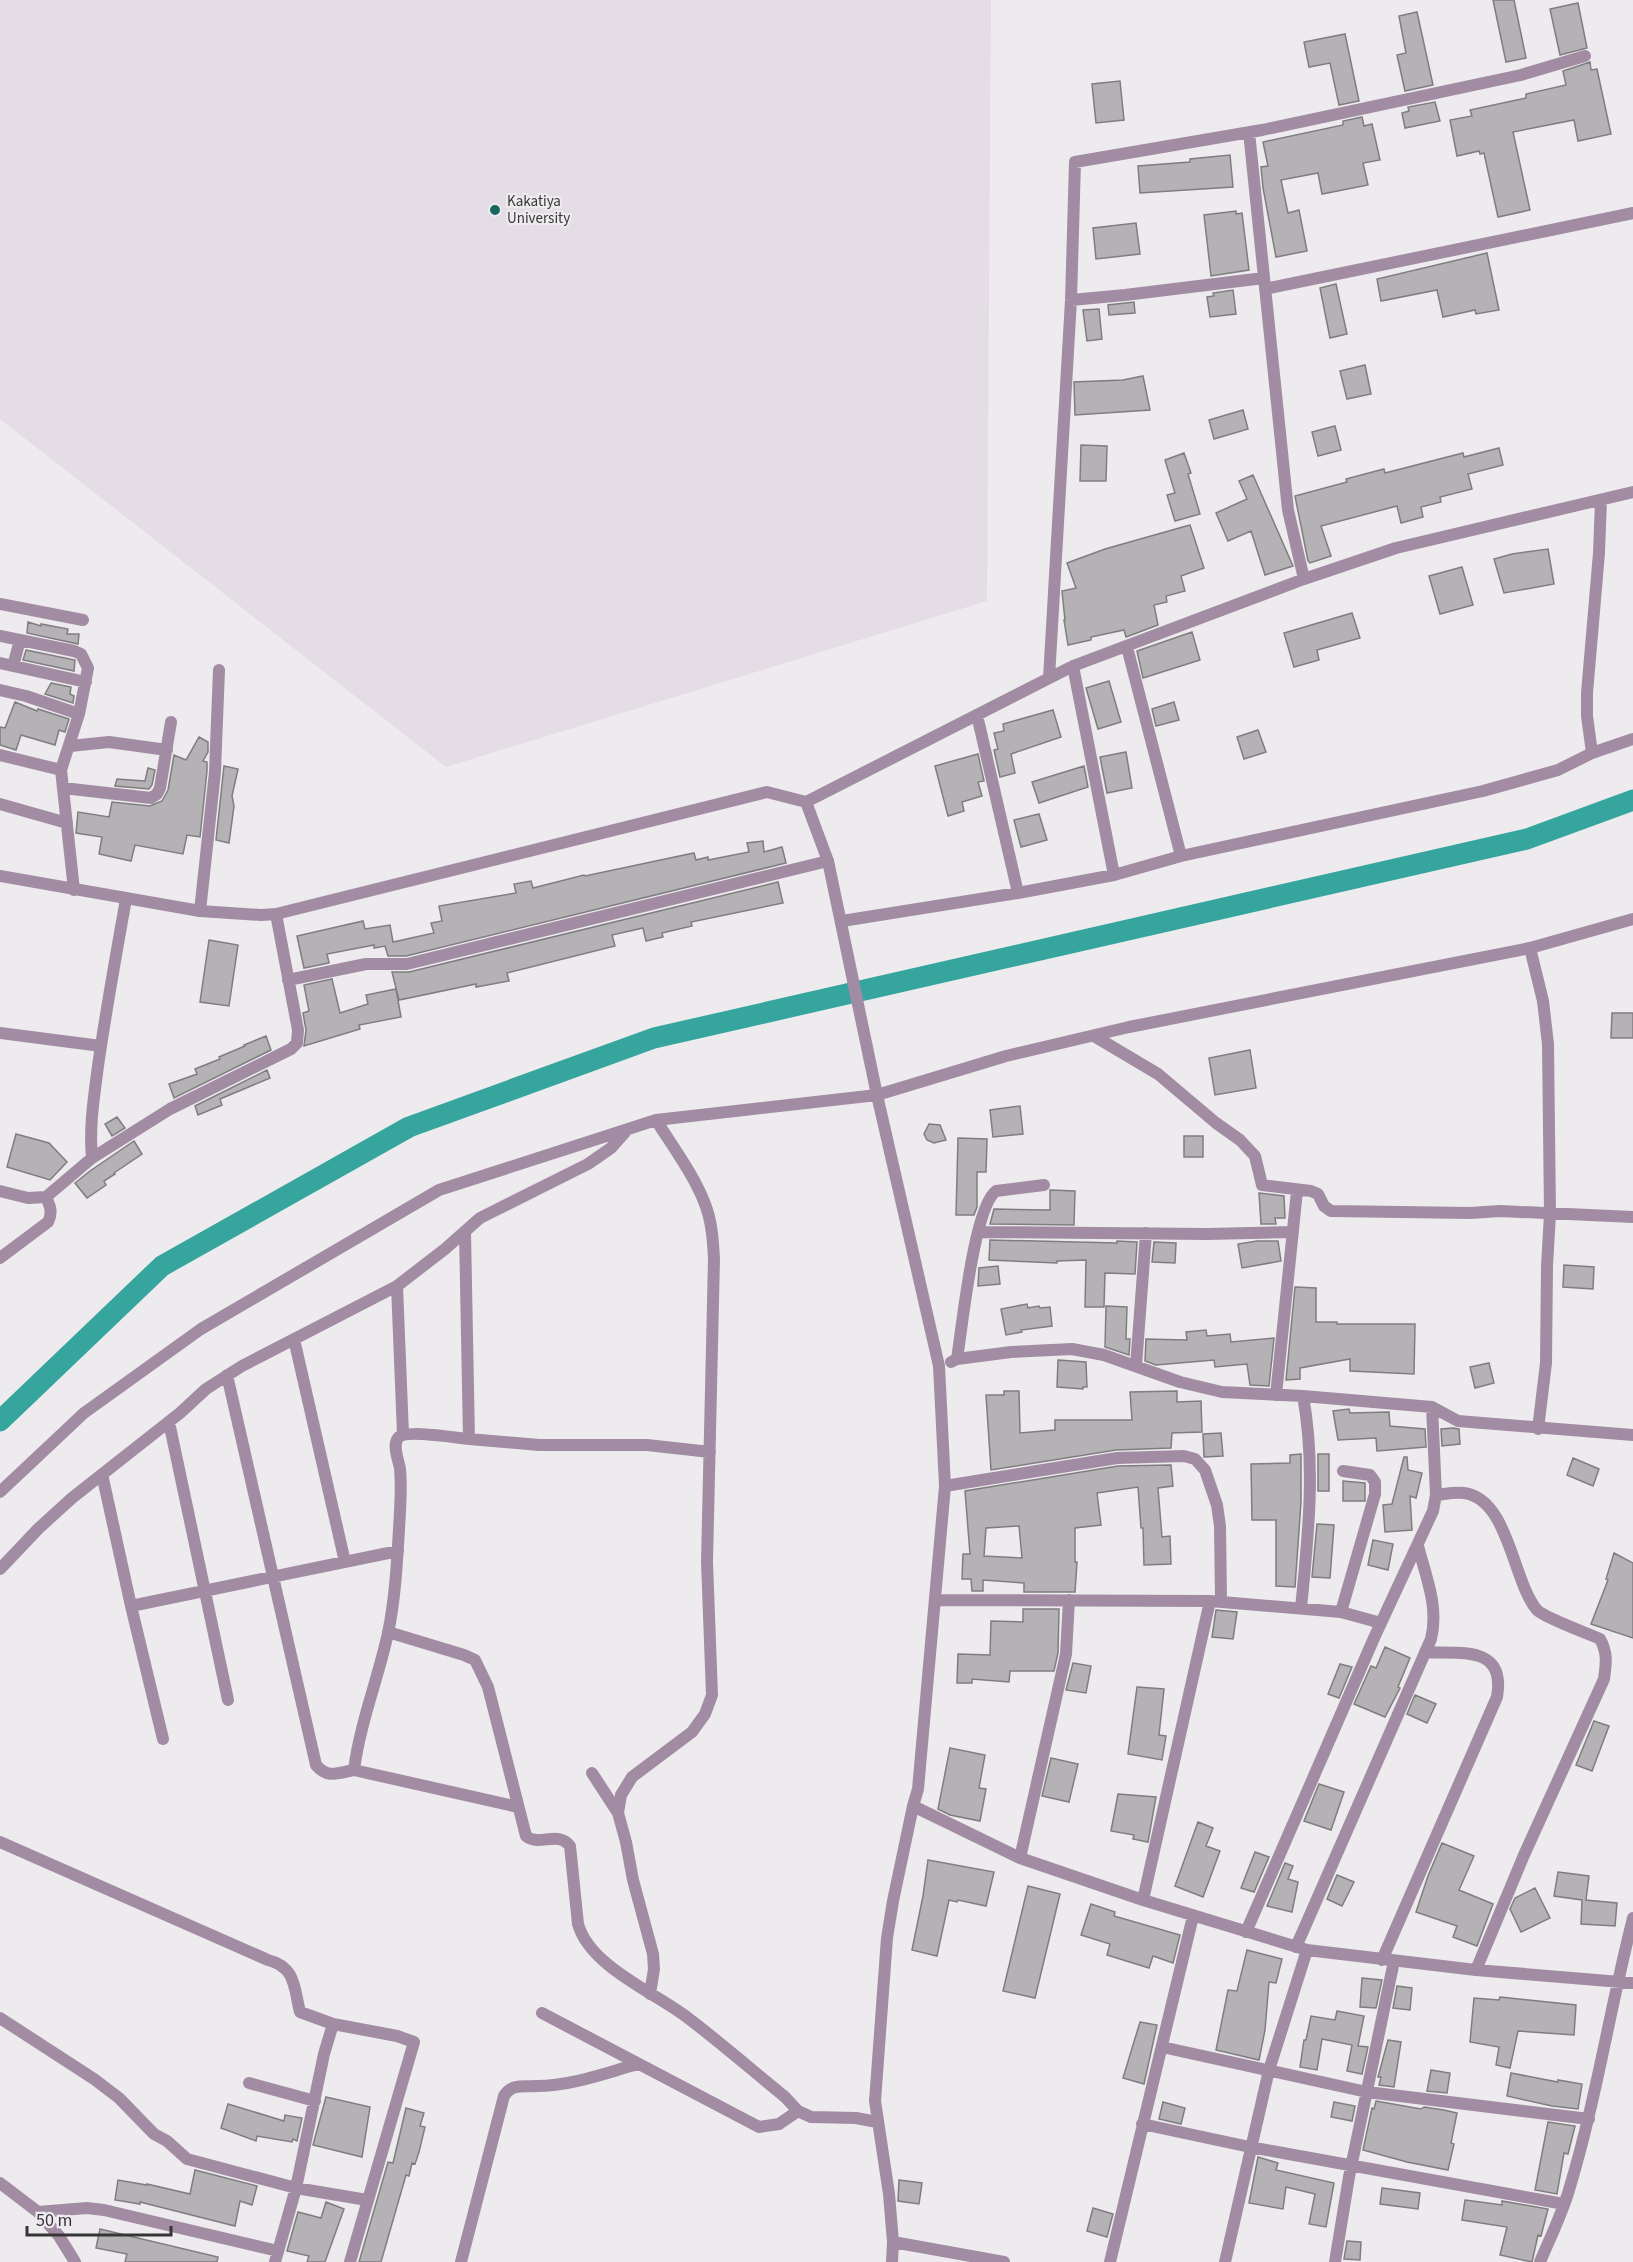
<svg xmlns="http://www.w3.org/2000/svg" width="1633" height="2262" viewBox="0 0 1633 2262" font-family="'Source Sans 3',sans-serif">
	<style>
		.built { fill: #e4dde5 }
		.lines { fill: none; stroke-linecap: round; stroke-linejoin: round }
		.canal { stroke: #35a59e; stroke-width: 21 }
		.building { fill: #b5b2b5; stroke: #7f7d80; stroke-width: 1.5; fill-rule: evenodd }
		.minor { stroke: #a28ca4; stroke-width: 12 }
		.tertiary { stroke: #a28ca4; stroke-width: 12 }
		.poi-dot { fill: #1a6761; stroke: #eeebee; stroke-width: 2 }
		.labels { text-anchor: middle; dominant-baseline: central; stroke-width: 4.5; stroke-linejoin: round; paint-order: stroke }
		.poi-label { font-size: 15px; fill: #373637; stroke: #eeebee; text-anchor: start }
	</style>
	<rect width="100%" height="100%" fill="#eeebee"/>
	<!-- built -->
	<path class="built" d="M0,0H991L987,601L446,767L0,419Z"/>
	<g class="lines">
		<!-- canal -->
		<path class="canal" d="M0,1421L162,1266L409,1127L654,1038L1527,839L1633,800"/>
	</g>
	<!-- building -->
	<path class="building" d="M1493,0H1514L1526,58L1506,62Z
		M1578,3L1587,48L1560,55L1550,9Z
		M1417,12L1433,85L1405,91L1397,55L1406,53L1399,16Z
		M1345,34L1359,101L1339,105L1330,63L1309,67L1304,42Z
		M1590,62L1591,70L1597,69L1611,134L1578,141L1574,120L1513,132L1530,210L1498,217L1484,153L1480,154L1479,151L1457,156L1450,120L1472,116L1470,110L1526,98V94L1566,85L1563,71Z
		M1120,81L1124,120L1096,123L1092,84Z
		M1435,102L1440,121L1405,128L1402,113L1409,111L1408,107Z
		M1362,117L1364,126L1372,124L1380,160L1363,163L1368,185L1322,194L1318,173L1281,180L1288,213L1299,210L1307,251L1276,257L1263,188L1261,167L1268,166L1263,142L1343,125V121Z
		M1230,155L1233,187L1140,193L1138,166L1190,162V159Z
		M1236,211V214L1242,213L1249,270L1211,276L1204,215Z
		M1136,223L1140,254L1096,259L1093,228Z
		M1487,253L1499,310L1476,314L1475,310L1443,317L1437,290L1381,301L1377,279Z
		M1336,284L1347,334L1330,338L1320,288Z
		M1233,290L1236,314L1210,317L1207,297L1214,296L1213,293Z
		M1134,302L1135,313L1109,315L1108,305Z
		M1099,309L1102,339L1087,341L1083,310Z
		M1365,365L1371,394L1347,399L1340,371Z
		M1143,376L1150,410L1075,415L1074,382L1123,380Z
		M1243,410L1248,429L1214,439L1209,420Z
		M1335,426L1341,450L1318,456L1312,432Z
		M1081,445L1107,446L1106,481H1080Z
		M1499,448L1503,465L1468,474L1472,489L1440,497L1441,502L1421,507L1423,517L1401,523L1397,506L1321,526L1331,556L1310,563L1308,561L1295,496L1347,482L1346,479L1384,469L1385,473L1463,453L1464,457Z
		M1184,453L1191,473L1188,474L1200,514L1175,521L1167,495L1175,493L1165,460Z
		M1253,475L1293,566L1265,575L1251,531L1228,541L1216,513L1247,499L1239,481Z
		M1190,525L1204,568L1181,576L1185,591L1166,596L1167,602L1154,605L1158,625L1126,637L1124,630L1091,637V640L1068,645L1064,620H1065L1062,591L1076,588L1067,563L1105,549Z
		M1548,549L1554,584L1504,593L1494,559L1512,554Z
		M1462,567L1473,605L1440,614L1429,576Z
		M1352,613L1360,638L1317,650L1319,660L1294,667L1284,633Z
		M28,622L41,626V624L68,629L67,634H79L78,644L27,633Z
		M1192,632L1200,660L1143,678L1137,651Z
		M26,650L75,660L74,671L23,660Z
		M1109,681L1121,722L1098,729L1086,688Z
		M51,683L71,687L70,694L74,696L73,703L45,694Z
		M15,702L37,711L38,709L69,719L65,732L59,730L55,745L21,735L16,750L0,745V727L5,728Z
		M1174,702L1179,720L1156,726L1152,709Z
		M1053,710L1061,737L1011,754L1015,773L1000,777L994,750L998,749L994,733L1004,731L1003,724Z
		M1258,730L1266,752L1244,759L1237,737Z
		M199,737L208,742V752L203,761L207,762V771L200,837L187,835L183,854L135,845L131,861L99,854L102,837L76,833L78,812L109,817L112,802L150,806L162,801L168,790L174,755L186,760Z
		M1126,752L1132,788L1107,793L1100,757Z
		M978,754L984,781L978,782L982,796L962,802L964,811L948,816L935,766Z
		M224,766L238,769L232,796L234,806L229,843L216,840Z
		M1084,766L1088,787L1039,803L1032,782Z
		M148,768L155,770L152,785L149,789L115,786L117,779L145,781Z
		M1039,814L1047,840L1021,847L1014,820Z
		M763,841L764,852L782,847L786,863L406,956H388L385,946L374,948V945L327,954L329,963L304,968L297,936L363,921L365,929L390,925L393,942L434,933L431,923L442,921L439,906L516,893L514,884L531,881L533,888L584,875L585,876L694,853L696,860L708,857V860L749,852L747,843Z
		M778,882L783,903L691,922L692,926L662,933L663,937L646,941L643,928L612,935L615,946L507,973L509,981L476,987V984L399,1000L392,972H409Z
		M209,940L238,945L229,1006L200,1002Z
		M332,979L340,1013L368,1004L366,995L396,989L401,1017L359,1025L360,1029L304,1046L306,1030L303,1013L309,1011L304,985Z
		M1612,1013H1633V1038H1611Z
		M266,1036L271,1050L174,1098L169,1084L197,1074L195,1069L220,1059L219,1057L245,1046L244,1045Z
		M1250,1050L1256,1088L1215,1095L1209,1058Z
		M267,1070L270,1078L220,1099L222,1105L198,1115L195,1106Z
		M1020,1106L1023,1134L993,1137L990,1110Z
		M117,1117L125,1128L112,1136L105,1124Z
		M929,1124L940,1125L946,1140L934,1143L927,1140L924,1134Z
		M16,1134L49,1143L67,1162L50,1180L7,1167Z
		M1184,1136H1203V1157H1184Z
		M958,1138L987,1139L986,1172H977V1207L974,1215H956Z
		M134,1141L142,1154L114,1173L115,1174L104,1181L106,1185L87,1198L75,1183L90,1171Z
		M1050,1190L1075,1191L1074,1225L990,1224L994,1209L1050,1210Z
		M1259,1193L1284,1196L1285,1218H1275L1276,1224H1261Z
		M990,1240L1117,1243V1241L1137,1242L1135,1274L1105,1273L1104,1307H1085L1086,1260L1057,1261V1263L989,1260Z
		M1257,1241H1278L1281,1261L1242,1268L1238,1244Z
		M1154,1242L1176,1243L1175,1263L1152,1262Z
		M1564,1265L1594,1267L1593,1289L1563,1287Z
		M998,1266L1000,1284L978,1286L979,1268Z
		M1295,1287L1316,1288V1322H1337V1324H1415L1414,1374L1350,1371V1359L1300,1368V1379L1286,1380Z
		M1027,1304L1028,1308L1039,1306L1040,1308L1050,1307L1052,1326L1021,1330L1022,1332L1006,1335L1001,1309Z
		M1106,1306L1127,1307L1126,1339H1130L1129,1355L1105,1347Z
		M1206,1330L1207,1336L1230,1334L1231,1342L1274,1338L1269,1386L1250,1385L1247,1364L1215,1367L1214,1360L1156,1365L1145,1361L1146,1339L1187,1340L1186,1332Z
		M1058,1360L1086,1362L1087,1387H1083V1389L1057,1387Z
		M1489,1363L1494,1383L1475,1388L1470,1367Z
		M1004,1391H1019L1020,1433L1055,1430V1420H1132L1130,1392L1177,1391V1402L1201,1401L1202,1432L1172,1433L1171,1448L1116,1450L991,1470L986,1395H1004Z
		M1349,1409L1350,1413L1389,1412L1390,1426L1425,1429L1426,1447L1377,1451L1376,1438L1338,1440L1333,1411Z
		M1453,1428L1459,1429L1460,1444L1442,1446L1441,1429Z
		M1221,1433L1223,1456L1204,1457L1203,1434Z
		M1301,1454V1502L1295,1587L1276,1586V1520H1252L1251,1464L1290,1463V1455Z
		M1318,1454H1329V1491H1318Z
		M1404,1457H1407L1408,1470L1422,1473L1416,1498L1410,1496L1412,1530L1385,1532L1383,1505L1392,1504Z
		M1573,1458L1599,1469L1593,1486L1567,1475Z
		M1171,1465L1173,1486L1158,1488L1162,1537L1170,1536L1171,1564L1144,1565L1143,1528H1141L1138,1487L1097,1493L1101,1525L1075,1528V1562H1077L1075,1592H1024V1583L983,1580V1591H972L971,1579H962L963,1554H970L965,1491L1118,1466ZM1019,1526L1022,1558L984,1556L986,1528Z
		M1343,1481L1365,1483V1501H1343Z
		M1317,1524L1334,1525L1330,1578L1312,1577Z
		M1373,1540L1393,1544L1388,1570L1368,1565Z
		M1614,1553L1633,1563V1638L1591,1624L1608,1580L1606,1579Z
		M1023,1609H1059L1058,1653L1054,1671H1010L1009,1682L972,1679V1683H957L958,1654L990,1655L991,1621L1023,1622Z
		M1216,1610L1237,1612L1233,1639L1212,1637Z
		M1385,1647L1410,1658L1398,1687L1400,1688L1385,1717L1354,1704L1371,1666L1376,1668Z
		M1073,1663L1091,1666L1086,1693L1066,1690Z
		M1340,1664L1352,1667L1339,1698L1328,1694Z
		M1137,1687L1164,1689L1159,1735L1166,1736L1162,1760L1128,1754Z
		M1415,1695L1436,1704L1427,1723L1407,1714Z
		M1594,1721L1609,1726L1592,1771L1576,1765Z
		M950,1748L985,1755L979,1788L986,1789L980,1821L950,1815L938,1809Z
		M1051,1758L1078,1764L1069,1802L1042,1796Z
		M1319,1784L1344,1792L1331,1830L1304,1821Z
		M1118,1794L1156,1797L1148,1842L1133,1839L1134,1835L1111,1831Z
		M1198,1822L1213,1828L1206,1846L1220,1851L1203,1897L1175,1886Z
		M1442,1843L1474,1856L1459,1890L1493,1904L1477,1946L1453,1937L1457,1926L1416,1912L1428,1876Z
		M1255,1852L1269,1857L1254,1892L1241,1888Z
		M928,1860L994,1872L986,1906L958,1900L957,1902L949,1900L937,1956L912,1950L923,1896Z
		M1285,1863L1293,1866L1288,1879L1298,1882L1292,1912L1267,1906Z
		M1558,1872L1589,1876L1586,1900L1617,1903L1615,1926L1581,1924L1582,1900L1554,1896Z
		M1337,1875L1354,1882L1342,1906L1327,1899Z
		M1028,1886L1060,1894L1035,1998L1003,1991Z
		M1535,1888L1550,1918L1521,1932L1510,1909L1515,1898Z
		M1091,1904L1115,1912L1114,1916L1180,1935L1173,1963L1153,1956L1149,1968L1107,1955L1110,1944L1081,1935Z
		M1247,1950L1282,1959L1276,1983L1269,1982L1265,2030L1259,2060L1216,2050L1228,1990L1237,1991Z
		M1362,1978L1382,1980L1376,2008L1360,2007Z
		M1397,1986L1412,1988L1410,2010L1393,2008Z
		M1500,1997L1576,2005L1574,2035L1518,2031L1510,2068L1496,2065L1499,2047L1470,2042L1474,1998L1499,2000Z
		M1337,2011L1364,2016L1358,2046L1368,2047L1362,2074L1347,2071L1352,2045L1322,2039L1317,2070L1300,2067L1304,2040H1306L1311,2016L1335,2020Z
		M1140,2022L1157,2025L1144,2084L1123,2078Z
		M1388,2040L1401,2042L1394,2087L1379,2085L1381,2077H1378Z
		M1431,2070L1450,2073L1447,2093L1427,2091Z
		M1511,2073L1558,2082V2080L1582,2084L1578,2109L1552,2106L1507,2096Z
		M326,2097L370,2107L362,2157L313,2145Z
		M1376,2101L1421,2109L1424,2107L1444,2110L1457,2113L1451,2143L1454,2144L1448,2170L1407,2162L1363,2150L1372,2108L1374,2109Z
		M1163,2102L1185,2108L1181,2124L1159,2119Z
		M1334,2102L1355,2106L1352,2121L1331,2117Z
		M228,2104L284,2121L285,2115L302,2118L297,2141L293,2139L292,2142L257,2136L256,2141L221,2128Z
		M406,2108L424,2113L420,2126L425,2127L419,2152L415,2164L412,2163L409,2176L406,2175L381,2262H359L388,2162L393,2163Z
		M1548,2122L1575,2126L1568,2154L1564,2153L1557,2194L1535,2190Z
		M1258,2157L1278,2163L1276,2170L1334,2183L1326,2227L1309,2224L1315,2194L1286,2187L1283,2209L1249,2203Z
		M195,2170L257,2186L252,2205L240,2201L235,2226L140,2202V2204L115,2200L118,2180L147,2185V2184L190,2194Z
		M899,2180L922,2183L919,2204L898,2201Z
		M1382,2188L1420,2193L1418,2209L1380,2204Z
		M1465,2200L1502,2205V2201L1548,2209L1541,2236L1538,2235L1532,2262L1500,2255L1507,2227L1462,2220Z
		M326,2202L344,2209L325,2262H307L309,2256L287,2251L298,2212L321,2218Z
		M1093,2208L1113,2214L1107,2237L1087,2231Z
		M100,2229L218,2257L217,2262H125L127,2254L96,2248Z
		M1347,2241L1361,2242L1360,2260L1344,2259Z"/>
	<g class="lines">
		<!-- minor -->
		<path class="minor" d="M1249,132L1288,510L1304,579
			M1265,289L1633,213
			M1071,300L1125,295L1264,278
			M0,604L83,620
			M0,636L74,651L81,654L88,668L79,714L61,770
			M0,663L86,682
			M13,666L20,640
			M1073,666L1114,875
			M1049,678L1071,300L1075,162L1262,130L1521,75L1585,56
			M0,690L26,696L79,714
			M977,715L1018,893
			M70,746L109,742L167,750
			M1592,753L1587,716V693L1599,553L1601,500
			M0,755L61,770L74,890
			M63,788L151,798L157,794L160,788L171,722
			M806,802L1073,666L1304,579L1396,548L1633,492
			M0,804L67,823
			M1181,856L1483,791L1558,770L1592,753L1633,739
			M200,911L215,772L219,670
			M842,921L1018,893L1114,875L1181,856L1127,647
			M1530,948L1543,1001L1548,1044L1550,1214L1547,1266L1546,1363L1538,1429
			M288,980L366,964H407L828,861
			M0,1033L101,1046
			M1094,1036L1158,1074L1216,1123L1240,1140L1255,1156L1262,1185L1311,1191L1318,1194L1324,1206L1331,1211L1470,1213L1500,1211L1633,1217
			M92,1158C89,1127 94,1097 98,1066C106,1010 116,955 126,899
			M0,1191L28,1198L46,1197L92,1158L170,1109L291,1049L297,1043L298,1030L276,914
			M465,1232L469,1439C456,1438 405,1429 398,1438C392,1446 399,1461 400,1469C402,1489 400,1509 399,1529C397,1563 395,1600 388,1633C378,1679 360,1723 354,1770L518,1807
			M978,1232L1208,1234L1293,1232
			M0,1258L48,1222C53,1212 50,1206 46,1197
			M397,1286L403,1434
			M294,1339L345,1562
			M957,1359L1011,1352L1072,1349L1104,1355L1180,1382L1222,1392L1303,1396L1432,1407L1458,1421L1633,1435
			M951,1362L957,1359C962,1328 974,1207 996,1191L1044,1185
			M1136,1366L1146,1233
			M227,1375L316,1765C328,1779 337,1773 354,1770
			M1276,1395L1297,1191
			M169,1422L228,1700
			M469,1439L539,1445H647L710,1452
			M102,1474L131,1606L163,1739
			M945,1486L1117,1458L1184,1456L1195,1459L1205,1470L1217,1505L1220,1526L1221,1601
			M0,1492L84,1413L201,1329L439,1190L656,1120L877,1095L939,1366L945,1486L918,1789L913,1806L1020,1858L1143,1900L1307,1950L1476,1970L1633,1983
			M1436,1495C1445,1494 1455,1492 1464,1493C1509,1499 1512,1580 1537,1610C1545,1618 1587,1633 1600,1639C1608,1653 1606,1664 1604,1679L1524,1855L1476,1970
			M0,1569L38,1529L72,1498L180,1413L206,1389L242,1366L397,1286L445,1249L480,1218L588,1164L611,1148L628,1129
			M935,1600L1210,1601L1341,1612L1381,1623
			M131,1606L398,1551
			M1301,1608C1308,1538 1316,1466 1303,1396
			M1341,1612L1375,1494V1482L1370,1475L1343,1471
			M388,1632L464,1655L475,1660L488,1687L526,1836C539,1847 558,1830 570,1846L578,1924C590,1967 656,1993 688,2018C721,2043 753,2071 785,2097L798,2111L811,2117L856,2118L877,2122
			M592,1773L618,1813L626,1842L633,1880L653,1954L654,1969L650,1994
			M618,1813L621,1795L632,1777L692,1732L705,1714L712,1695L707,1562L714,1259C713,1241 712,1222 705,1204C694,1175 673,1147 656,1120
			M0,1842L268,1960C296,1967 294,1988 300,2012L333,2024L397,2036L414,2042L350,2262
			M1020,1858L1066,1654L1069,1600
			M1143,1900L1210,1601
			M1246,1932L1374,1638L1433,1511L1436,1495L1432,1407
			M1296,1947L1431,1639C1439,1607 1426,1577 1418,1546
			M1382,1960L1497,1697C1506,1645 1461,1654 1425,1652
			M542,2013L759,2127L779,2124L798,2111
			M0,2018L94,2079L119,2098L154,2134L167,2141L187,2159L296,2188L367,2200
			M1162,2047L1367,2092L1589,2119
			M249,2083L315,2101
			M1142,2124L1250,2147L1564,2204
			M0,2183L38,2212L59,2236L75,2262
			M38,2212L87,2208L104,2210L278,2251
			M893,2242L1004,2262
			M275,2262L296,2188L324,2054L333,2024
			M461,2262L504,2096C512,2083 524,2087 537,2086C571,2086 605,2073 638,2064
			M892,2262L893,2242L889,2194L875,2101L887,1938L893,1901L913,1806
			M1110,2262L1193,1916
			M1225,2262L1269,2070L1307,1950
			M1335,2262L1349,2177L1394,1961
			M1540,2262C1550,2238 1562,2214 1569,2190C1596,2101 1610,2008 1633,1918"/>
		<!-- tertiary -->
		<path class="tertiary" d="M0,876L200,911L261,915L276,914L767,792L806,802L828,861L877,1095L1006,1056L1129,1027L1530,948L1633,919"/>
	</g>
	<!-- markers -->
	<circle class="poi-dot" cx="495" cy="210" r="6"/>
	<g class="labels">
		<!-- poi labels -->
		<g class="poi-label">
			<text x="507" y="201">Kakatiya<tspan x="507" dy="17">University</tspan></text>
		</g>
	</g>
	<!-- scale -->
	<path d="M27 2226v9h144v-9" fill="none" stroke="#373637" stroke-width="3"/>
	<text x="36" y="2226" font-size="18" fill="#373637" stroke="#eeebee" stroke-width="4.5" paint-order="stroke">50 m</text>
</svg>
